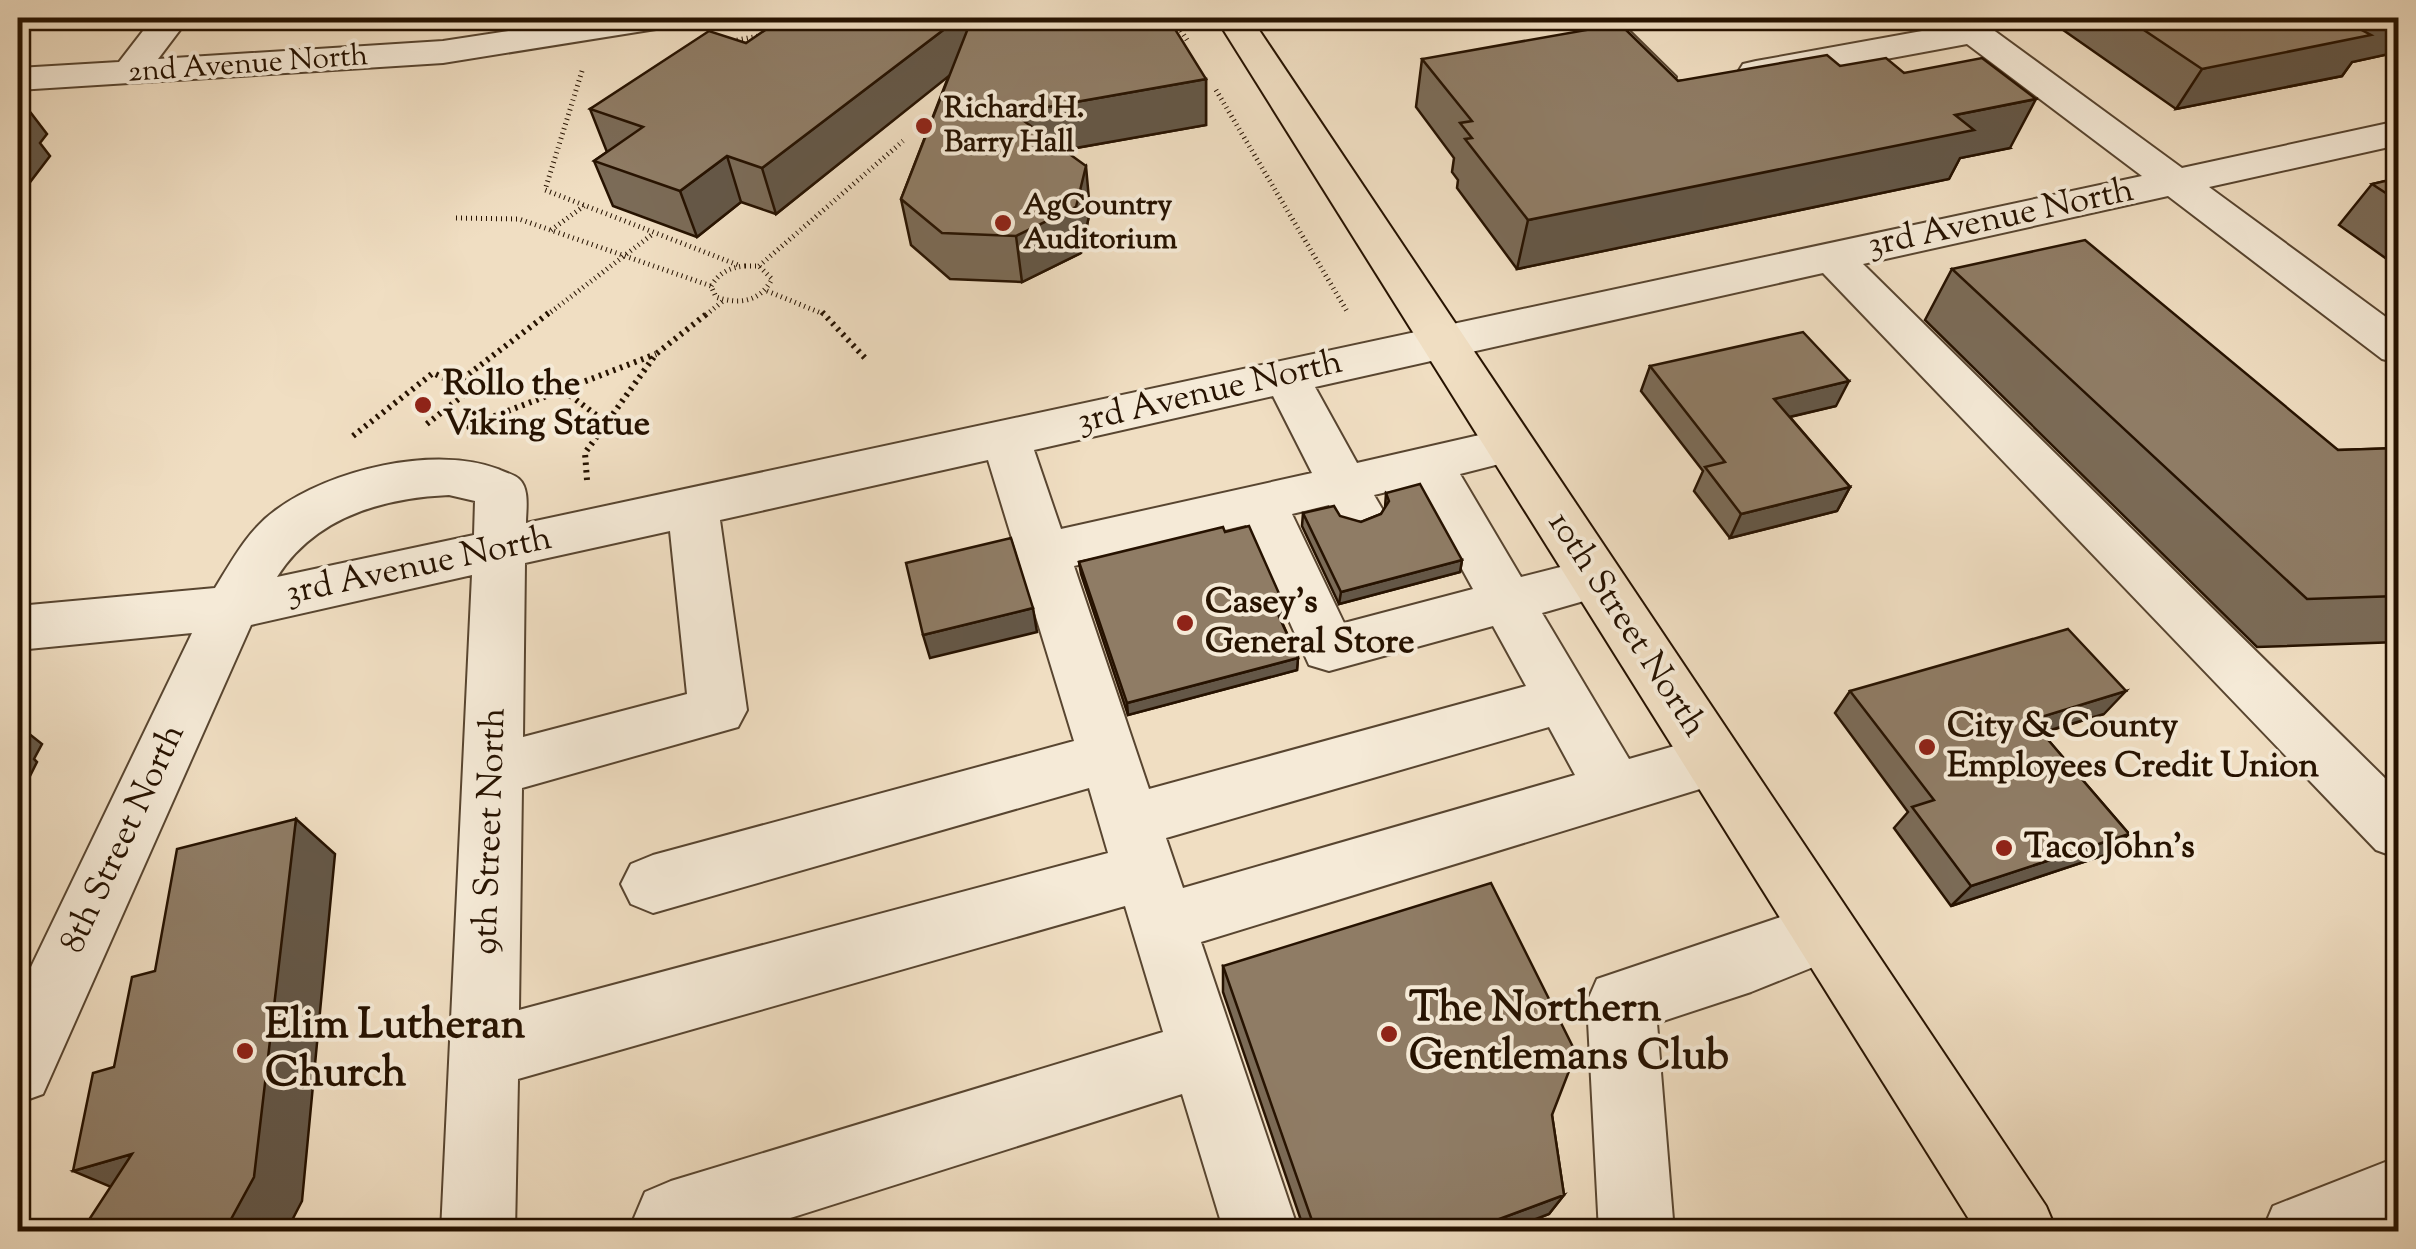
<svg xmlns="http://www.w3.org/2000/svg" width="2416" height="1249" viewBox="0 0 2416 1249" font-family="'Sorts Mill Goudy',serif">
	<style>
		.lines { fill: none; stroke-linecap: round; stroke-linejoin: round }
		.minor-casing { stroke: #584530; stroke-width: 4 }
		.major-casing { stroke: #261200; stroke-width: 4 }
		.path-far1 { stroke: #261200; stroke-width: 5; stroke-dasharray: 1 4; stroke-linecap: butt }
		.path { stroke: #261200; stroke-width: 6; stroke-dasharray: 2.5 5; stroke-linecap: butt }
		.minor { fill: #f5ead7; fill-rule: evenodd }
		.major { fill: #f0dec2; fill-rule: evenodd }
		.wall { fill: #7b6b57; stroke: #261200; stroke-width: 2.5 }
		.shaded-wall { fill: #645747; stroke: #261200; stroke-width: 2.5 }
		.building { fill: #8f7c65; stroke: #261200; stroke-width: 2.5 }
		.poi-dot { fill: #8f2418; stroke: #f5ead7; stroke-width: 4 }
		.labels { text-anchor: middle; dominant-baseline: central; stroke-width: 8; stroke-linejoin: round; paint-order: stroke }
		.far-street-label { font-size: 30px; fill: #261200; stroke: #f5ead7 }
		.far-poi-label { font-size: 30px; font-weight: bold; fill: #261200; stroke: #f5ead7; text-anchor: start }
		.street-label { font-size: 35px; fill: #261200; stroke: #f5ead7 }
		.poi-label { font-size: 35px; font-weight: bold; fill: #261200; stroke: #f5ead7; text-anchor: start }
		.near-poi-label { font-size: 42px; font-weight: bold; fill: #261200; stroke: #f5ead7; text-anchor: start }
	</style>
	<rect width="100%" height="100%" fill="#f0dec2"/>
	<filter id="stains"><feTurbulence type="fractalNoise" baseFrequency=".002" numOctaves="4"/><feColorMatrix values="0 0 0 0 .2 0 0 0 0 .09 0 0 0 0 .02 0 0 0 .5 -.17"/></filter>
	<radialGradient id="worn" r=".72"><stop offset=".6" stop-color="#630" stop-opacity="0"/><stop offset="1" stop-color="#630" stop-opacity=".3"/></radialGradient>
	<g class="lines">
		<defs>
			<path id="minor" d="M153,18H189L158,59L443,41L593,18H674L668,25L656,29L443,63L18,90V68L119,62Z
				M1579,18H1616L1676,77L1670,85L1657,88L1644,85Z
				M1938,18H1977L2182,168L2398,121V145L2209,187L2398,326V363L2382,359L2168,196L1863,264L2398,791V858L2376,850L1823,273L1315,387L1357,463L1510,428L1527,433L1535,445L1527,457L1460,474L1521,577L1596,558L1615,564L1623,578L1615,592L1542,613L1629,759L1713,735L1734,742L1743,760L1734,778L1713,785L1201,942L1299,1232H1224L1182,1094L746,1232H634V1218L645,1192L671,1181L1163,1032L1125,906L518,1079L515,1232H441L472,575L251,625L43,1094L18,1103V994L192,633L18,650V606L215,588C233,559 248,530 276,510C330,470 434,445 498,469C504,472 515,475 519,479C530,489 526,510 526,523L2142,176L1967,44L1756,83L1743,80L1738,72L1743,64L1756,61L1944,27ZM1273,396L1312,473L1061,529L1034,450ZM988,460L1074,741L653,855L631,864L621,884L631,904L653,913L1089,788L1108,853L519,1010L522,788L738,727L747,710L720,520ZM1416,485L1473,589L1344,623L1292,514L1329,505L1340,525L1358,531L1376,525L1384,512L1374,495ZM449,495L475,501L474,535L277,577C315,517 382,498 449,495ZM1246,525L1309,665L1329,671L1493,626L1526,686L1149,789L1074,566ZM670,531L687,694L523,737L525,563ZM1549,727L1575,775L1183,888L1166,838Z
				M1825,902L1848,911L1858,932L1848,953L1751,992L1657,1023L1674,1232H1599L1587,1002L1597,979Z
				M2398,1157V1231L2262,1232L2273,1206Z"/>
			<path id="major" d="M1216,18H1251L2046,1206L2057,1232H1977Z"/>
		</defs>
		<!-- minor casing -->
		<use href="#minor" class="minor-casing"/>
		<!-- major casing -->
		<use href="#major" class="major-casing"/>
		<!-- path-far1 -->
		<path class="path-far1" d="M1173,18L1187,40
			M732,41L759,36
			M582,71L545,190L738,265
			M1216,90L1348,313
			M456,218L519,219L711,286
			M551,230L584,206
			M745,266H759L772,279C760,302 739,305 716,297L711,286C719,273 730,267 745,266Z
			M759,266L903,141
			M767,291L826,315
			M547,315L654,233
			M706,315L723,301"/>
		<!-- path -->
		<path class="path" d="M822,312L865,358
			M457,383L550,312
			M564,391L607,423
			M466,427L656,354
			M353,436L433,373L470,390L423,427
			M587,480L585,453L656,354L709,312"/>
		<!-- minor -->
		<use href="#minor" class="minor"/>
		<!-- major -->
		<use href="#major" class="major"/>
	</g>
	<!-- wall -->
	<path class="wall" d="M180,18H391L186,28Z
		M2046,18H2398V52L2352,62L2342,76L2176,109Z
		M1144,25L1206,79V125L1065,150L1090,211L1081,253L1022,282L950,279L911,245L901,199L949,75L776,214L741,202L697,237L613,206L594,161L607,152L590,109L746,43Z
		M1422,59L1678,81L1840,66L1904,73L2010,148L1960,158L1949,179L1517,269L1457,188L1458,180L1452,172L1454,158L1416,107Z
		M2398,178V267L2339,225L2372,184Z
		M1952,269L2338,450L2398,448V642L2257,647L1925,320Z
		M1650,366L1836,406L1790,417L1850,487L1837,511L1730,538L1694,491L1703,471L1641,391Z
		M1386,493L1462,560L1460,572L1339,604L1302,526L1303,513L1361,522L1381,514L1385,508Z
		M1225,532L1284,620H1281L1298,658L1297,670L1128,715L1081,574L1079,562Z
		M1850,691L2104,714L2042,733L2129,834L2105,855L1951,906L1894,828L1908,812L1835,713Z
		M1223,966L1552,1115L1564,1195L1549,1214L1502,1232H1305L1223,992Z"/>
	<!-- shaded-wall -->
	<path class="shaded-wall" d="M959,18H980L984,48L776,214L762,168Z
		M2398,18V52L2352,62L2342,76L2176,109L2202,69L2356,27Z
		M1206,79V125L1019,158L1013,113Z
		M2036,99L2010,148L1960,158L1949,179L1517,269L1528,220L1955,115Z
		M21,100L47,134L40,143L50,156L18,198V104Z
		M727,156L741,202L697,237L680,191Z
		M1086,166L1090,211L1081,253L1022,282L1016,236Z
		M1849,381L1836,406L1763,423L1774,399Z
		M1850,487L1837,511L1730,538L1741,514Z
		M1462,560L1460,572L1339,604L1341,592Z
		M1285,607L1284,620L1276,622V610Z
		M1033,608L1037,632L930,658L923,635Z
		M1298,658L1297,670L1128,715L1127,703Z
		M2126,691L2104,714L2011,742L2031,720Z
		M18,725L42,744L34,759L37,762L18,800Z
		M296,819L335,854L302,1201L286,1232H224Z
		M2129,834L2105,855L1951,906L1971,886Z
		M132,1154L130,1195L73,1171Z
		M1564,1195L1549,1214L1502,1232H1464Z"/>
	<!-- building -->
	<path class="building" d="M783,18H959L762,168L727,156L680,191L594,161L643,127L590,109L709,31L746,43Z
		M972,18H1139L1144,25L1170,21L1206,79L1013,113L1086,166L1076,207L1016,236L942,233L901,199Z
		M2126,18H2398L2356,27L2371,35L2202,69Z
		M1620,24L1678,81L1827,55L1840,66L1886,58L1904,73L1982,58L2036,99L1955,115L1974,130L1528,220L1465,139L1472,138L1460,123L1472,121L1422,59Z
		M2398,178V201L2372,184Z
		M2085,240L2338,450L2398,448V596L2307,599L1952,269Z
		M1803,332L1849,381L1774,399L1850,487L1741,514L1705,467L1725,462L1650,366Z
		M1420,484L1462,560L1341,592L1303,513L1334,506L1340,516L1361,522L1381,514L1389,501L1386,493Z
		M1249,526L1285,607L1276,610L1298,658L1127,703L1079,562L1223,527L1225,532Z
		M1011,538L1033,608L923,635L906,563Z
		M2068,629L2126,691L2031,720L2129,834L1971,886L1912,807L1934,800L1850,691Z
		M296,819L254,1177L224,1232H81L132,1154L73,1171L93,1073L114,1067L132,977L155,971L177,849Z
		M1491,883L1576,1053L1552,1115L1564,1195L1464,1232H1316L1223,966Z"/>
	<!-- markers -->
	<g class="poi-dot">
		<circle cx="924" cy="126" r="10"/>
		<circle cx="1003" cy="223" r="10"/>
		<circle cx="423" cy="405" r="10"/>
		<circle cx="1185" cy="623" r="10"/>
		<circle cx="1927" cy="747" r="10"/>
		<circle cx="2004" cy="848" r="10"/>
		<circle cx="1389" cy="1034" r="10"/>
		<circle cx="245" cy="1051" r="10"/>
	</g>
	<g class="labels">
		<!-- far-street labels -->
		<g class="far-street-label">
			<text transform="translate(248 65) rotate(-4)">2nd Avenue North</text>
		</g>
		<!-- far-poi labels -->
		<g class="far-poi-label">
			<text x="944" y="109">Richard H.<tspan x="944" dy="34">Barry Hall</tspan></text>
			<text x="1023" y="206">AgCountry<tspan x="1023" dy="34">Auditorium</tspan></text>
		</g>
		<!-- street labels -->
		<g class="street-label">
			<text transform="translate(2001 219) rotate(-12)">3rd Avenue North</text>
			<text transform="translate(1210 393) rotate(-13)">3rd Avenue North</text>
			<text transform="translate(419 567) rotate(-12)">3rd Avenue North</text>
			<text transform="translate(1626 625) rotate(57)">10th Street North</text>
			<text transform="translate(491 831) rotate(-88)">9th Street North</text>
			<text transform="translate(124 839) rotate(-65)">8th Street North</text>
		</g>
		<!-- poi labels -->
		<g class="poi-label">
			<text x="443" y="385">Rollo the<tspan x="443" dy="40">Viking Statue</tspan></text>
			<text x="1205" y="603">Casey's<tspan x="1205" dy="40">General Store</tspan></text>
			<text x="1947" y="727">City &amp; County<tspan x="1947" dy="40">Employees Credit Union</tspan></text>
			<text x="2024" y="848">Taco John's</text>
		</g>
		<!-- near-poi labels -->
		<g class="near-poi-label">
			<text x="1409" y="1010">The Northern<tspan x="1409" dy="48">Gentlemans Club</tspan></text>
			<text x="265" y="1027">Elim Lutheran<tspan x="265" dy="48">Church</tspan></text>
		</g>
	</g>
	<!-- margin -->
	<rect width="2416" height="1249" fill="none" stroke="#f0dec2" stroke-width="60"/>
	<rect x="20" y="20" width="2376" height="1209" fill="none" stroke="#261200" stroke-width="5"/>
	<rect x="30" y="30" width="2356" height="1189" fill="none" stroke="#261200" stroke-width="2.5"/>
	<rect width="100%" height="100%" filter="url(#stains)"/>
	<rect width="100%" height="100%" fill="url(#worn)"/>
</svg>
